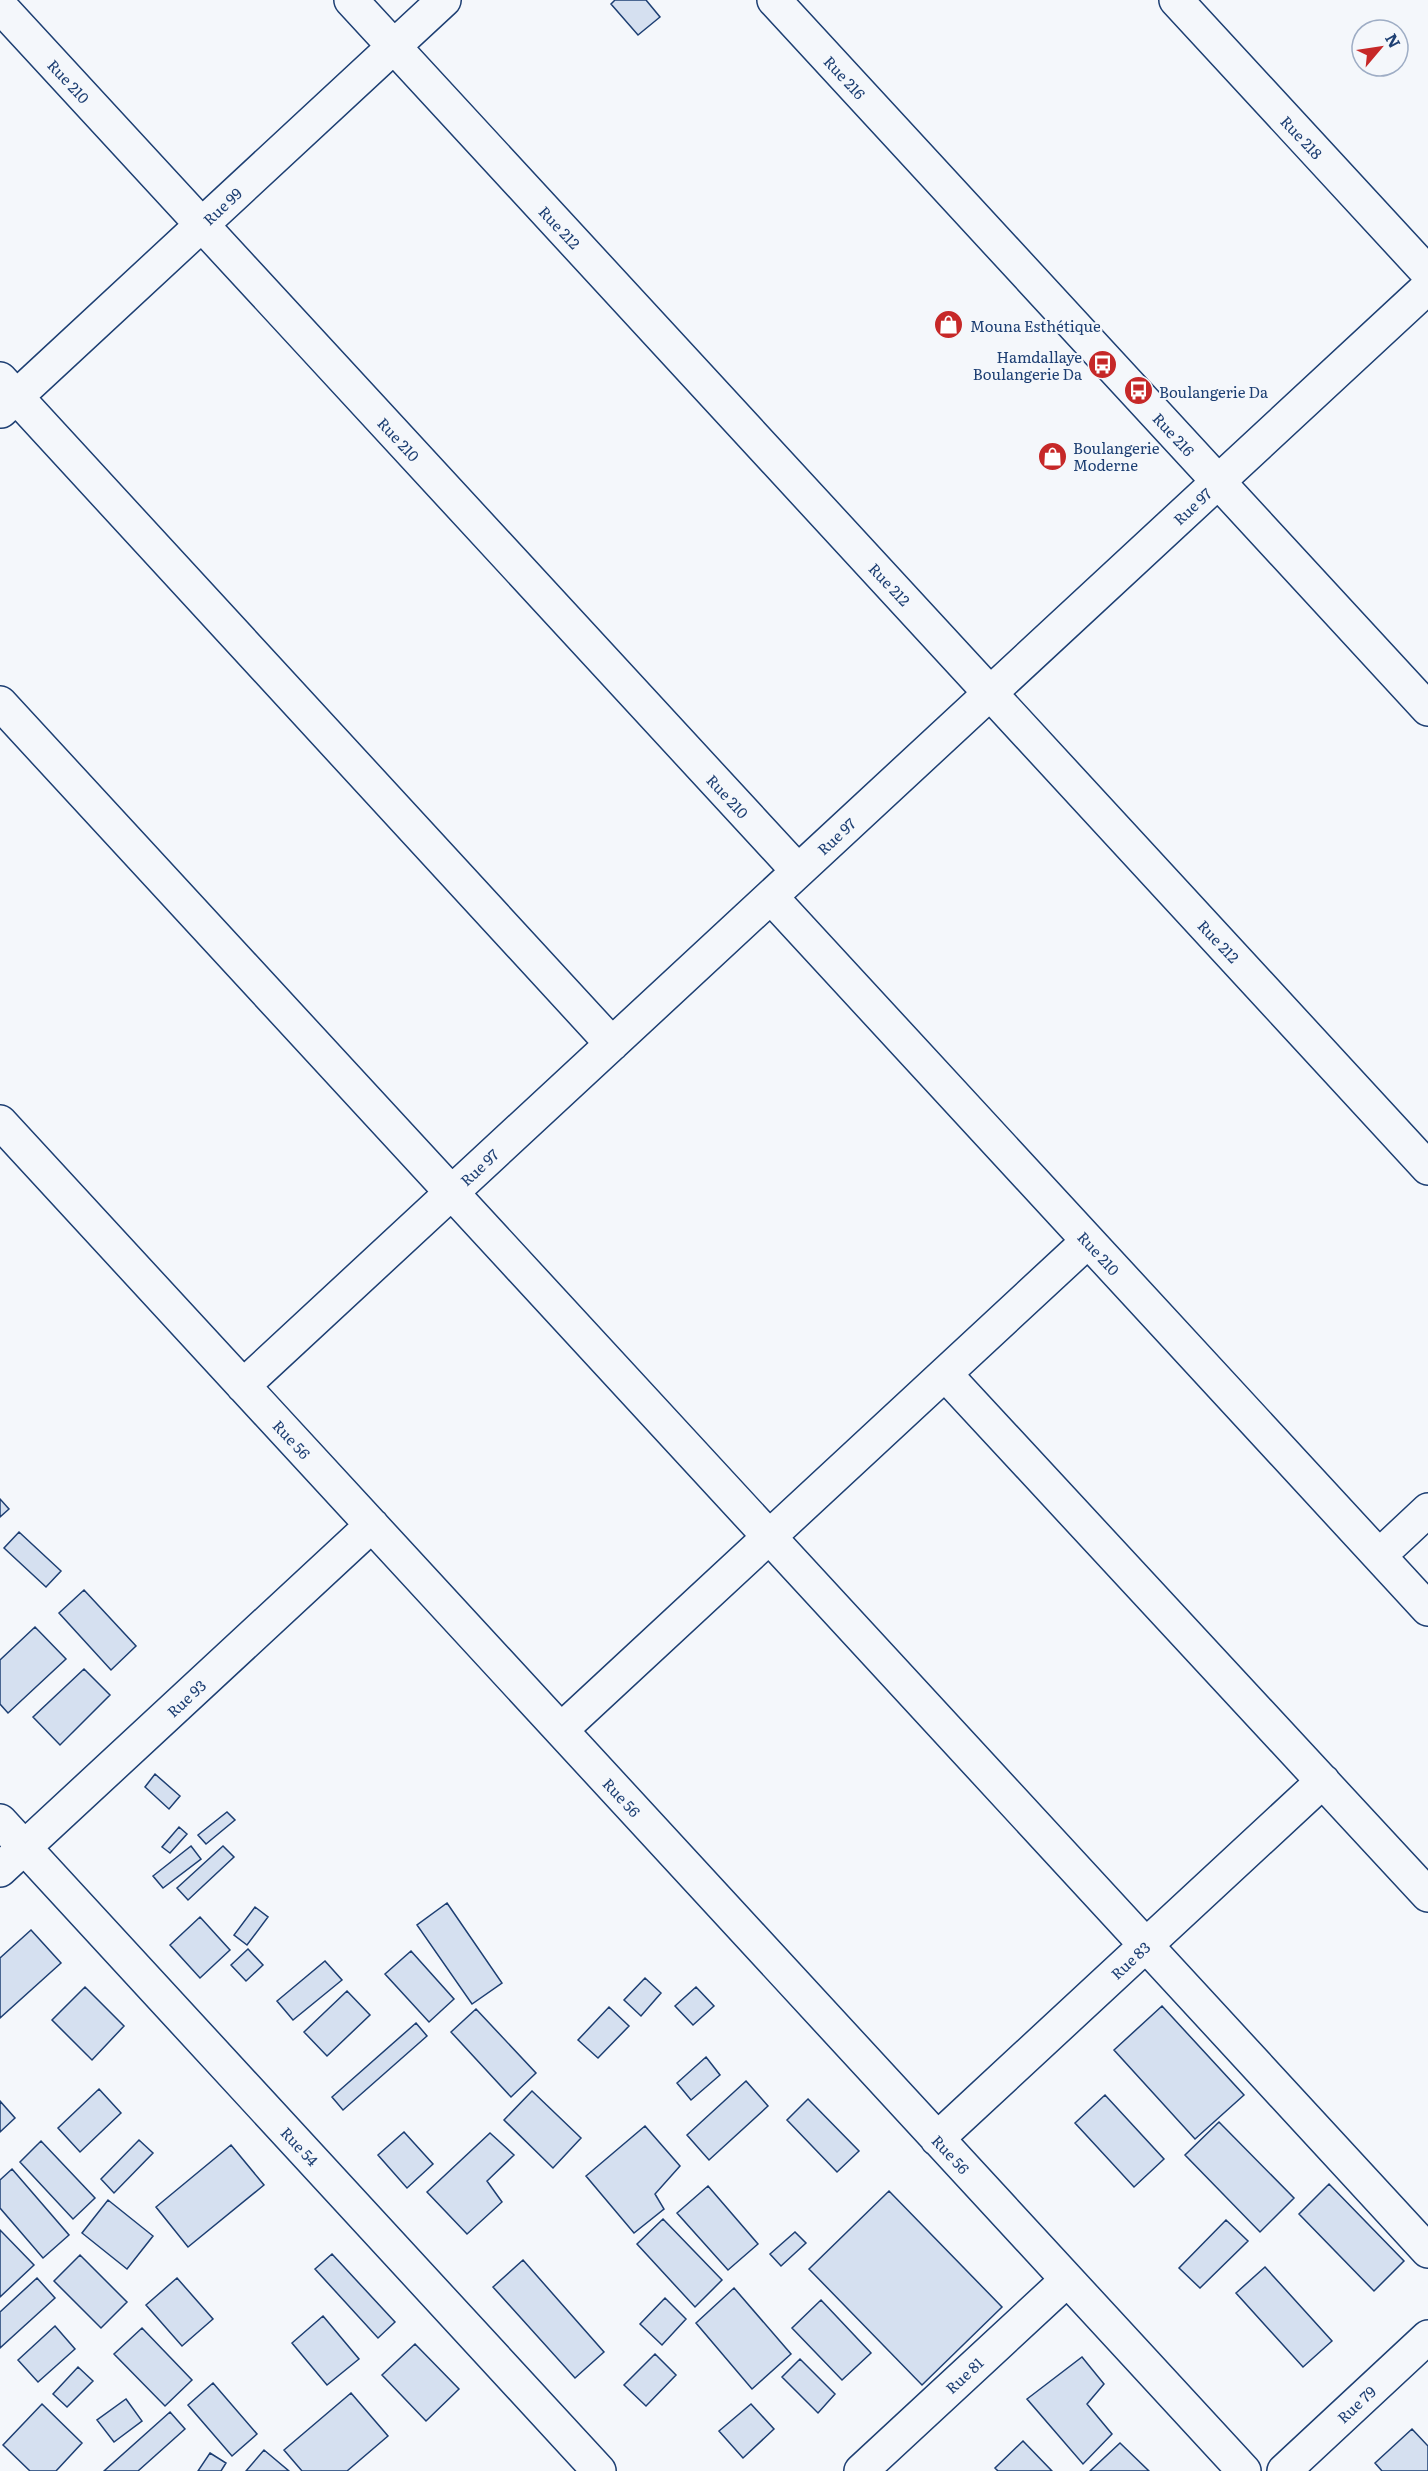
<svg xmlns="http://www.w3.org/2000/svg" width="1428" height="2471" viewBox="0 0 1428 2471" font-family="Literata,serif">
	<style>
		.building { fill: #d5e0f0; stroke: #1d3f73; stroke-width: 1.5 }
		.lines { fill: none; stroke-linecap: round; stroke-linejoin: round }
		.minor-casing { stroke: #1d3f73; stroke-width: 36 }
		.minor { stroke: #f4f7fb; stroke-width: 33 }
		.labels { text-anchor: middle; dominant-baseline: central; stroke-width: 4.5; stroke-linejoin: round; paint-order: stroke }
		.street-label { font-size: 15px; fill: #1d3f73; stroke: #f4f7fb }
		.poi-label { font-size: 15px; fill: #1d3f73; stroke: #f4f7fb; text-anchor: start }
	</style>
	<rect width="100%" height="100%" fill="#f4f7fb"/>
	<!-- building -->
	<path class="building" d="M615,0H646L660,17L638,35L611,4Z
		M0,1499L9,1509L0,1517Z
		M19,1532L61,1571L46,1587L4,1548Z
		M84,1590L136,1646L111,1670L59,1613Z
		M35,1627L66,1659L8,1713L0,1704V1660Z
		M84,1669L110,1695L60,1745L33,1717Z
		M155,1774L180,1796L169,1809L145,1787Z
		M227,1812L235,1820L206,1844L198,1835Z
		M179,1827L187,1834L170,1853L162,1847Z
		M191,1846L201,1859L163,1888L153,1876Z
		M223,1846L234,1857L188,1900L177,1888Z
		M447,1903L502,1983L472,2004L417,1925Z
		M255,1907L268,1917L247,1945L234,1935Z
		M200,1917L230,1950L200,1978L170,1945Z
		M31,1930L61,1963L0,2018V1958Z
		M248,1949L263,1965L246,1981L231,1965Z
		M411,1951L454,1999L429,2022L385,1974Z
		M325,1961L342,1980L293,2020L277,2001Z
		M645,1978L661,1993L641,2016L624,2000Z
		M85,1987L124,2026L92,2060L52,2020Z
		M696,1987L714,2006L693,2025L675,2006Z
		M347,1991L370,2015L327,2056L304,2032Z
		M1162,2006L1244,2095L1195,2139L1114,2050Z
		M609,2007L629,2026L598,2058L578,2040Z
		M476,2009L536,2073L511,2097L451,2032Z
		M416,2023L427,2036L343,2110L332,2097Z
		M706,2057L720,2075L691,2100L677,2083Z
		M746,2081L768,2106L709,2160L687,2135Z
		M99,2089L121,2113L80,2152L58,2128Z
		M532,2091L581,2138L553,2168L504,2120Z
		M1105,2095L1164,2159L1134,2187L1075,2123Z
		M808,2099L859,2151L837,2172L787,2120Z
		M0,2101L15,2118L0,2132Z
		M1219,2122L1294,2198L1260,2232L1185,2155Z
		M645,2126L680,2166L655,2194L664,2209L634,2233L586,2176Z
		M404,2132L433,2164L407,2188L378,2155Z
		M490,2133L514,2155L487,2181L502,2202L467,2234L427,2192Z
		M139,2140L153,2153L114,2193L101,2179Z
		M41,2141L95,2198L73,2219L20,2162Z
		M231,2145L264,2185L188,2247L156,2207Z
		M12,2169L69,2235L43,2258L0,2208V2180Z
		M1329,2184L1404,2261L1374,2291L1299,2214Z
		M708,2186L758,2244L728,2270L677,2213Z
		M889,2191L1002,2307L922,2385L809,2269Z
		M108,2200L153,2236L127,2269L82,2233Z
		M663,2219L722,2280L695,2307L637,2244Z
		M1226,2220L1248,2241L1200,2288L1179,2268Z
		M0,2230L34,2265L0,2297Z
		M795,2232L806,2243L781,2266L770,2254Z
		M332,2254L395,2322L378,2338L315,2269Z
		M80,2255L127,2302L101,2328L54,2281Z
		M523,2260L604,2352L575,2378L493,2287Z
		M1265,2267L1332,2341L1303,2367L1236,2293Z
		M37,2278L55,2298L0,2348V2312Z
		M177,2278L213,2319L182,2346L146,2305Z
		M734,2288L791,2354L752,2389L696,2323Z
		M665,2298L686,2319L662,2345L640,2324Z
		M821,2300L871,2353L842,2380L792,2328Z
		M323,2316L359,2359L327,2385L292,2343Z
		M55,2326L75,2349L38,2382L18,2360Z
		M142,2328L192,2380L165,2406L114,2354Z
		M415,2344L459,2389L426,2421L382,2375Z
		M655,2354L676,2375L646,2406L624,2385Z
		M1082,2357L1104,2384L1087,2404L1112,2434L1083,2464L1027,2399Z
		M800,2359L835,2394L818,2413L782,2377Z
		M78,2367L93,2381L67,2407L53,2394Z
		M213,2383L257,2434L232,2456L188,2405Z
		M351,2393L388,2436L347,2471H302L284,2450Z
		M126,2399L142,2421L114,2442L97,2420Z
		M42,2404L82,2443L56,2471H30L3,2445Z
		M751,2404L774,2429L743,2458L719,2431Z
		M170,2412L185,2429L138,2471H104Z
		M1412,2429L1428,2446V2471H1382L1375,2463Z
		M1023,2441L1052,2471H998L995,2468Z
		M1120,2443L1149,2471H1090Z
		M264,2450L289,2471H246Z
		M210,2453L226,2463L221,2471H198Z"/>
	<g class="lines">
		<defs>
			<path id="minor" d="M351,0L1428,1168
				M774,0L1428,709
				M1176,0L1428,273
				M0,6L798,871
				M0,379L612,1044
				M1,411L444,0
				M0,703L1428,2251
				M771,897L1428,1609
				M0,1122L1244,2471
				M945,1374L1428,1895
				M243,1386L1428,287
				M1379,1556L1428,1510
				M561,1730L1088,1241
				M0,1821L599,2471
				M0,1870L372,1525
				M937,2139L1323,1781
				M861,2471L1067,2280
				M1284,2471L1428,2337"/>
		</defs>
		<!-- minor casing -->
		<use href="#minor" class="minor-casing"/>
		<!-- minor -->
		<use href="#minor" class="minor"/>
	</g>
	<!-- icons -->
	<defs>
		<symbol id="shop-disc" viewBox="-11 -11 22 22"><circle r="9.5" fill="#c62828" stroke="#f4f7fb"/><path d="M-5-2.5h2.3a2.7 3.5 0 0 1 5.4 0H5L5.5 6h-11ZM-1.5-2.5h3a1.5 2.3 0 0 0-3 0Z" fill="#fff"/></symbol>
		<symbol id="bus-disc" viewBox="-11 -11 22 22"><circle r="9.5" fill="#c62828" stroke="#f4f7fb"/><path d="M-5-6H5V4H4V6H2V4H-2V6H-4V4H-5ZM-3.5-4V0h7V-4ZM-3.5 1.2v1.5H-2V1.2ZM2 1.2v1.5H3.5V1.2Z" fill="#fff"/></symbol>
	</defs>
	<g fill-rule="evenodd">
		<use href="#shop-disc" x="932" y="308" width="33" height="33"/>
		<use href="#bus-disc" x="1086" y="348" width="33" height="33"/>
		<use href="#bus-disc" x="1122" y="374" width="33" height="33"/>
		<use href="#shop-disc" x="1036" y="440" width="33" height="33"/>
	</g>
	<g class="labels">
		<!-- street labels -->
		<g class="street-label">
			<text transform="translate(845 77) rotate(47)">Rue 216</text>
			<text transform="translate(69 81) rotate(47)">Rue 210</text>
			<text transform="translate(1302 137) rotate(47)">Rue 218</text>
			<text transform="translate(222 206) rotate(-43)">Rue 99</text>
			<text transform="translate(560 227) rotate(47)">Rue 212</text>
			<text transform="translate(1174 434) rotate(47)">Rue 216</text>
			<text transform="translate(399 439) rotate(47)">Rue 210</text>
			<text transform="translate(1192 506) rotate(-43)">Rue 97</text>
			<text transform="translate(890 584) rotate(47)">Rue 212</text>
			<text transform="translate(728 796) rotate(47)">Rue 210</text>
			<text transform="translate(836 836) rotate(-43)">Rue 97</text>
			<text transform="translate(1219 941) rotate(47)">Rue 212</text>
			<text transform="translate(479 1167) rotate(-43)">Rue 97</text>
			<text transform="translate(1099 1253) rotate(47)">Rue 210</text>
			<text transform="translate(292 1439) rotate(47)">Rue 56</text>
			<text transform="translate(186 1698) rotate(-43)">Rue 93</text>
			<text transform="translate(622 1797) rotate(47)">Rue 56</text>
			<text transform="translate(1130 1960) rotate(-43)">Rue 83</text>
			<text transform="translate(300 2146) rotate(47)">Rue 54</text>
			<text transform="translate(951 2154) rotate(47)">Rue 56</text>
			<text transform="translate(964 2375) rotate(-43)">Rue 81</text>
			<text transform="translate(1356 2404) rotate(-43)">Rue 79</text>
		</g>
		<!-- poi labels -->
		<g class="poi-label">
			<text x="970" y="325">Mouna Esthétique</text>
			<text x="1082" y="356" text-anchor="end">Hamdallaye<tspan x="1082" dy="17">Boulangerie Da</tspan></text>
			<text x="1159" y="391">Boulangerie Da</text>
			<text x="1073" y="447">Boulangerie<tspan x="1073" dy="17">Moderne</tspan></text>
		</g>
	</g>
	<!-- north arrow -->
	<g transform="translate(1380 48) rotate(61)"><circle r="28" fill="#f4f7fb" stroke="#9eadc5" stroke-width="1.5"/>
	<path d="M0-4.5L10 22L0 15L-10 22Z" fill="#c62828"/>
	<text y="-9" font-size="16" font-weight="bold" text-anchor="middle" fill="#1d3f73">N</text>
	</g>
</svg>
